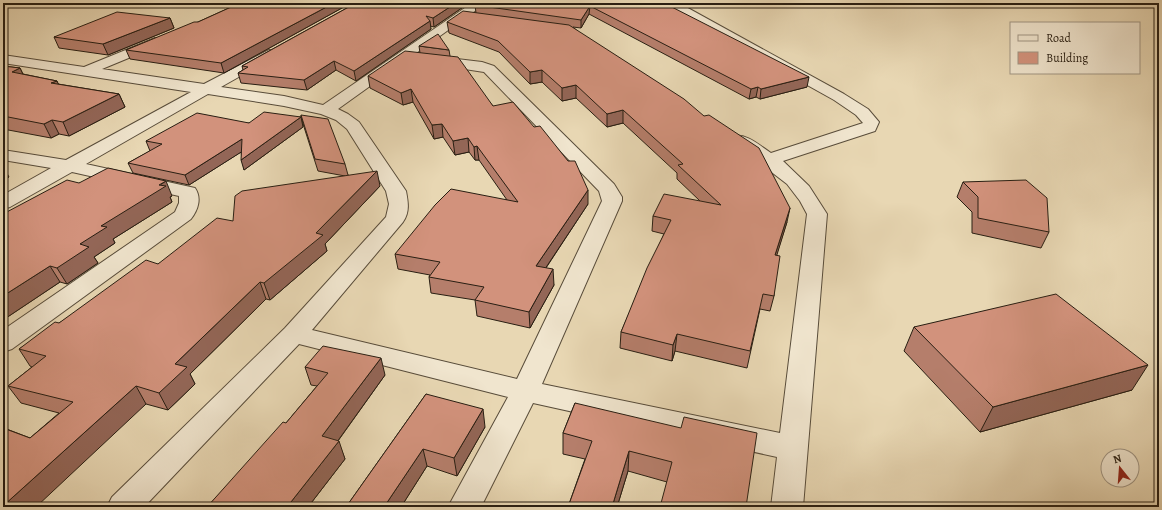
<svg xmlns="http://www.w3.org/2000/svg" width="1162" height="510" viewBox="0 0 1162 510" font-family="Alegreya,serif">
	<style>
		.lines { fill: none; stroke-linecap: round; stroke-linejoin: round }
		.minor-casing { stroke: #584c3a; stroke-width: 2 }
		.minor { fill: #f0e5ce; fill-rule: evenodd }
		.wall { fill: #b57e6b; stroke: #281e12 }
		.shaded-wall { fill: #936657; stroke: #281e12 }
		.building { fill: #d2927c; stroke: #281e12 }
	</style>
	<rect width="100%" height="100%" fill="#e8d7b3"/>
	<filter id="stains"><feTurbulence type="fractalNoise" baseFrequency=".005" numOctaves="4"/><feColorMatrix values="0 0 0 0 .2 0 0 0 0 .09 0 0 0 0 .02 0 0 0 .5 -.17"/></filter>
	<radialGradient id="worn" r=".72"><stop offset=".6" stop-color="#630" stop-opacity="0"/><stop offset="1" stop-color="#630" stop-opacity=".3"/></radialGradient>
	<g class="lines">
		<defs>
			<path id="minor" d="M472,3H486L338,109L348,114L359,122L406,191C408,202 410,212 403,222L312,330L517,379L602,201L599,191L484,72L432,64L427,63L425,60L427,57L432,56L482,62L494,66L614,184L622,197V201L542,384L780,433L807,214L800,201L787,184L730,140L733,136C747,133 760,146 771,153L863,123L856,115L834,100L678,13L649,5L647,3H673L686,7L844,94L868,109L879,122L875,131L783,161L809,186L827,214L803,507H771L777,457L533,403L481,507H448L508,397L299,344L144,507H107L112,497L285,328L386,217L389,204L386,191L347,129L336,120L321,114L284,106L208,94L86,164L195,188C202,198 198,210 191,219L12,349L3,352V330L175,212L179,203V196L72,172L10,207L3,209V195L51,168L3,160V150L66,160L191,92L3,63V55L84,67L155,38L160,39L162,42L160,45L102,69L204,84L269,50L274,51L276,54L274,57L221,87L284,96L323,105Z"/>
		</defs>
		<!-- minor casing -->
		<use href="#minor" class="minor-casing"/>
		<!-- minor -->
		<use href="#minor" class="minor"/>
	</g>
	<!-- wall -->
	<path class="wall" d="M240,3H351L224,73L130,59L126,50L198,22Z
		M356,3H469L434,27L430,26L431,29L356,81L336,70L307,90L241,83L238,73L243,70L242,66Z
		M664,3L807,87L760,99L756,97L749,99L589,14L581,28L573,27L787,222L776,256L774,296L770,311L760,309L747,368L675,351L672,361L620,348L621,332L664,234L652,231L653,216L700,201L677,179V173L623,123L607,127L576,98L562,101L542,82L530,84L499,52L449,33L447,22L476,13L475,5Z
		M170,18L174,28L108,55L59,48L54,37Z
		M419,46L449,50L450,56L493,106L588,204L546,268L554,285L530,328L477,316L475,300L431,293L429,277L430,275L398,269L395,254L507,200L479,160H475L469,152L455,155L443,137L434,139L413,102L403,105L370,88L368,76L420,53Z
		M3,66L20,68L23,74L57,81L58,84L119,94L125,107L69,136L59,134L51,138L3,129Z
		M301,115L345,164L348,175L380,186L325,244L327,251L270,300L266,299L190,374L195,384L168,410L146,404L3,507V427L4,428L30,438L59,413L21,403L8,386L32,367L30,366L19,349L59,323L158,264L345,176L318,171L304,127Z
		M301,117L303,127L244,170L241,152L189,185L133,173L128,163L150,151L146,141L249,123Z
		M963,182L1049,232L1041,248L972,233V212L957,197Z
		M79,183L172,196L170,197L172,202L113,239L115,243L94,257L98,263L67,284L60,282L3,320Z
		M914,327L1132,390L980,432L904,351Z
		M305,367L385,375L338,441L345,459L308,507H207L286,423L317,386L311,385Z
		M426,394L485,427L457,476L427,466L401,507H346Z
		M575,403L746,507L667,482L628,471L617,507H568L585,459L563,454V433Z"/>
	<!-- shaded-wall -->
	<path class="shaded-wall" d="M334,3H351L224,73L221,63Z
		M456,3H469L434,27L433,18Z
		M590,6L589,14L581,28V20Z
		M170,18L174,28L108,55L103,44Z
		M430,21L431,29L356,81L354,71Z
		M334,61L336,70L307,90L304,80Z
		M20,68L26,81L12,72Z
		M542,70V82L530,84V72Z
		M809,77L807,87L760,99L761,89Z
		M57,81L63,94L51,83Z
		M576,85V98L562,101V88Z
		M758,87L756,97L749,99L751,89Z
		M411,89L413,102L403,105L401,93Z
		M119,94L125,107L69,136L63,122Z
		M623,110V123L607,127V114Z
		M301,117L303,127L244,170L241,160Z
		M52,120L59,134L51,138L44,124Z
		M442,124L443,137L434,139L432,125Z
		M468,138L469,152L455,155L453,141Z
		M242,139L246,149L189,185L185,175Z
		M477,146L479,160H475L474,147Z
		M3,166L9,177L3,181Z
		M377,171L380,186L325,244L327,251L270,300L264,283L316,233Z
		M166,181L172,196L170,197L172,202L113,239L115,243L94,257L98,263L67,284L57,268L80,244L101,226Z
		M588,190V204L537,281L536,266Z
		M790,208L787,222L772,271L775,255Z
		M50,266L60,282L3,320V296Z
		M553,269L554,285L530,328L529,312Z
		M260,282L266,299L190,374L195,384L168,410L159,393L175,364Z
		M677,334L675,351L672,361L673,345Z
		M381,358L385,375L329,453L322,436Z
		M1148,365L1132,390L980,432L993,407Z
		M136,386L146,404L36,507H3V506Z
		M483,409L485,427L457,476L454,458Z
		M339,441L345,459L308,507H287Z
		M423,449L427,466L401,507H384Z
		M629,451L628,471L617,507H612Z"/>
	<!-- building -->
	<path class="building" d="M240,3H334L221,63L126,50L194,22H198Z
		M356,3H456L433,18L426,16L430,21L354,71L334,61L304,80L238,73L248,67L242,66Z
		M477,3H664L809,77L761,89L758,87L751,89L590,6L581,20L475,5Z
		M463,11L569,25L684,99L704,116L709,115L759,148L790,208L775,255L780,256L774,296L763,294L750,351L677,334L673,345L621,332L647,268L671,220L653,216L664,194L721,205L678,165L683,164L623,110L607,114L576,85L562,88L542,70L530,72L498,41L447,22Z
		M117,12L170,18L103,44L54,37Z
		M438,34L449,50L419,46Z
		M405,51L458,57L493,106L513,102L534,127L540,126L568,161H575L588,190L536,266L553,269L529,312L475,300L484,287L429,277L440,262L395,254L435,205L451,189L518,202L477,146L474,147L468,138L453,141L442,124L432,125L411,89L401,93L368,76Z
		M3,66L20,68L12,72L57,81L51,83L119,94L63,122L52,120L44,124L3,116Z
		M264,112L301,117L241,160L242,139L185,175L128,163L162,144L146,141L197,113L249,123Z
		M301,115L328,119L345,164L315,159Z
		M108,168L166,181L159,185L166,186L101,226L107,227L80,244L89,247L57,268L50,266L3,296V214L67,180L79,183Z
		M377,171L316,233L323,235L264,283L260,282L175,364L187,367L159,393L136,386L3,506V428L30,438L73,402L8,386L46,356L19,349L55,322L59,323L146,260L158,264L217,218L233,221L235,196L242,191Z
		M1026,180L1047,198L1049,232L978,218V197L963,182Z
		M1056,294L1148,365L993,407L914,327Z
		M323,346L381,358L322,436L339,441L287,507H207L283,422L286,423L328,373L305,367Z
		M426,394L483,409L454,458L423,449L384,507H346Z
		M575,403L681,428L684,417L757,433L746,507H660L672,462L629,451L612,507H568L592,441L563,433Z"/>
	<!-- margin -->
	<rect width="1162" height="510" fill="none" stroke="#e8d7b3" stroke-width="16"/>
	<rect x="4" y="4" width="1154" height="502" fill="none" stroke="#281e12" stroke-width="2"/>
	<rect x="8" y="8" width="1146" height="494" fill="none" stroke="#281e12"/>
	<!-- legend -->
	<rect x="1010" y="22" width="130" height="52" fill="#f0e5ce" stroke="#a09583"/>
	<rect x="1018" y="35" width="20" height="6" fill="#f0e5ce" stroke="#a09583"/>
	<text x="1046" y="42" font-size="12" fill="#281e12">Road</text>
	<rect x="1018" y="52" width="20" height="12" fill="#d2927c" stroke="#a09583"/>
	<text x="1046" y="62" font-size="12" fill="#281e12">Building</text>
	<!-- north arrow -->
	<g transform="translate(1120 468) rotate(343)"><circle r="19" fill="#f0e5ce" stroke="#a09583"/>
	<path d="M0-3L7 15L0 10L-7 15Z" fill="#8f2418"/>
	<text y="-6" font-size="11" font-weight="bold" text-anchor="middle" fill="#281e12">N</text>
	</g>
	<rect width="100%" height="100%" filter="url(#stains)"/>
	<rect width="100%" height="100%" fill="url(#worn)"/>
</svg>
